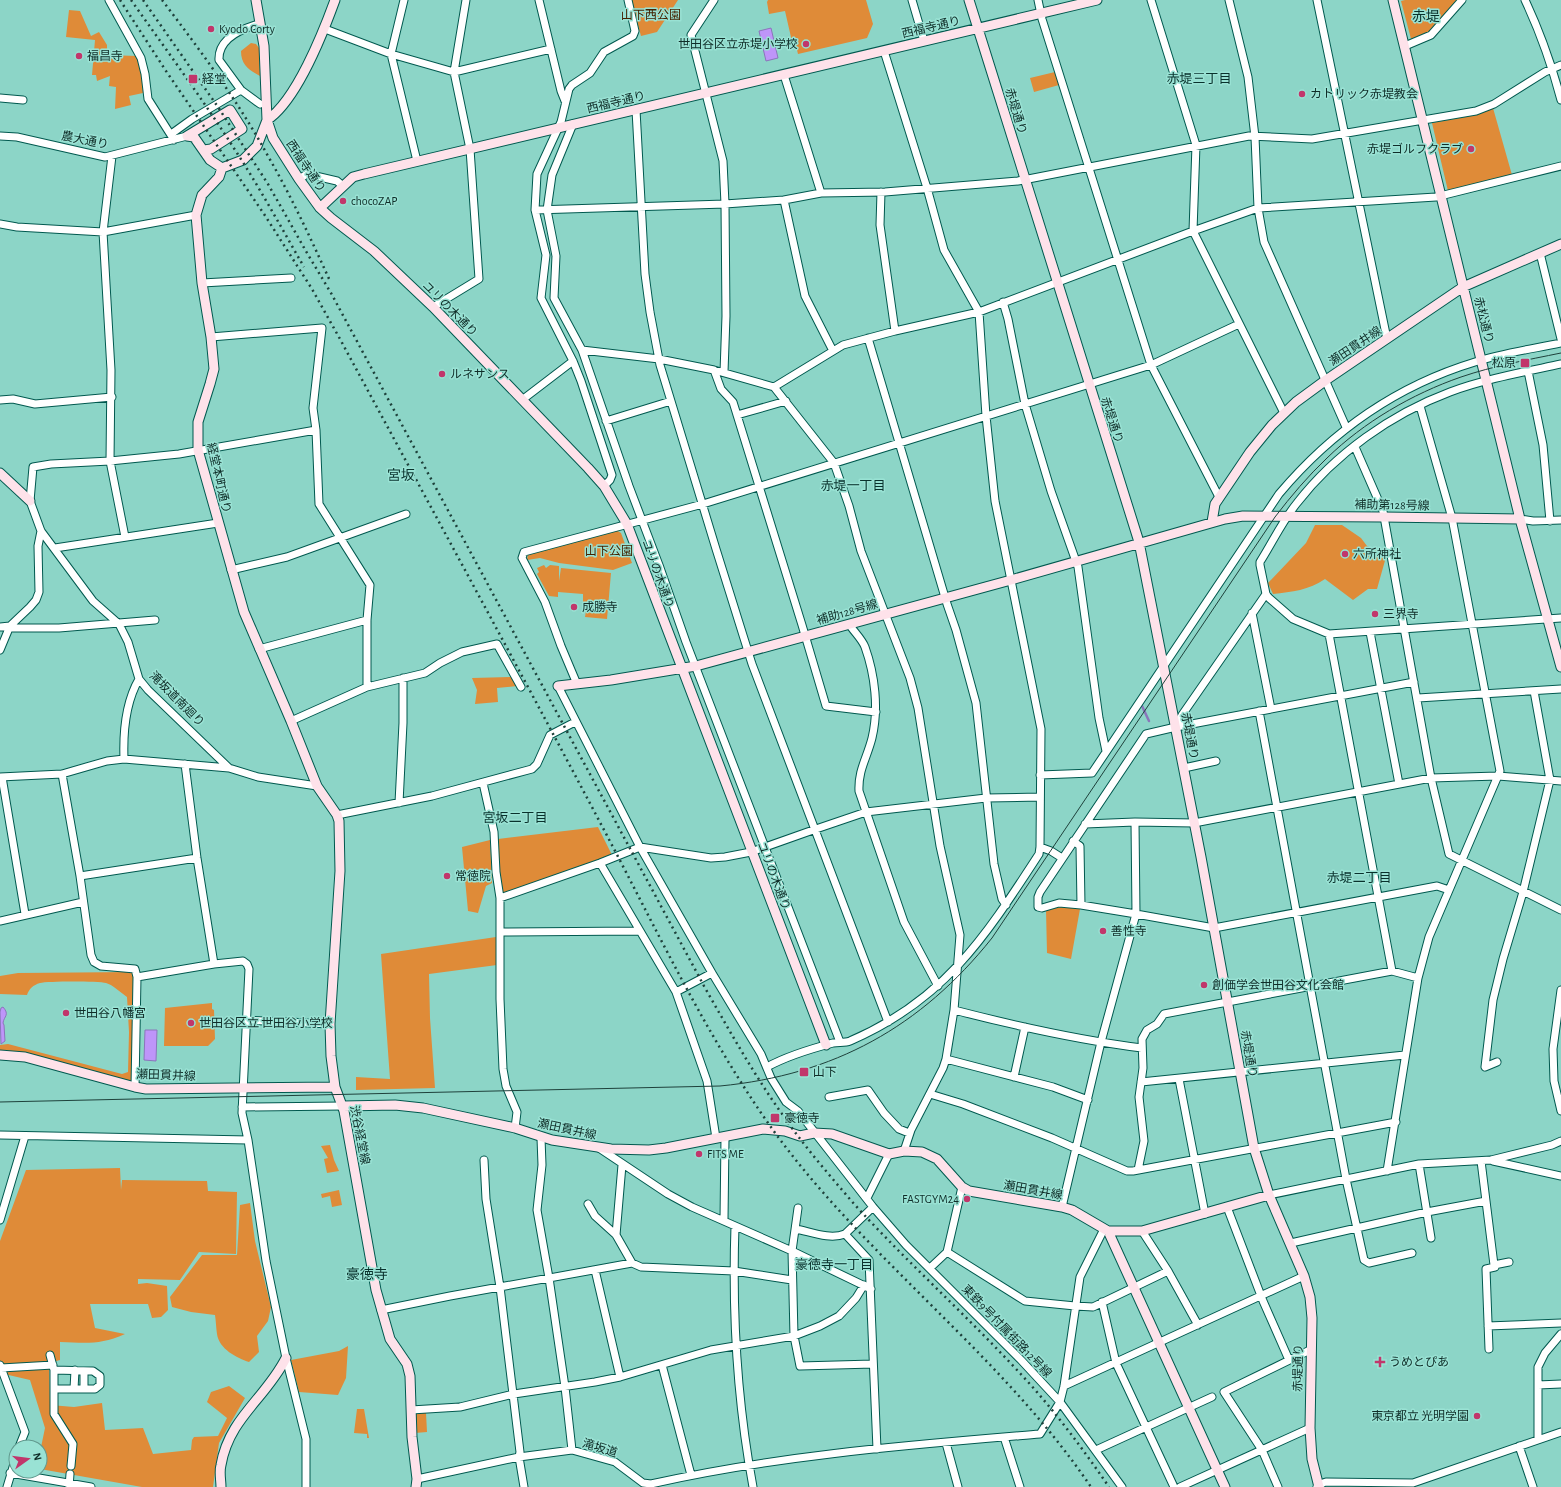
<svg xmlns="http://www.w3.org/2000/svg" width="1561" height="1487" viewBox="0 0 1561 1487" font-family="'Alegreya Sans','Noto Sans JP',sans-serif">
	<style>
		.green { fill: #df8b38 }
		.water { fill: #be95f9; stroke: #8a76ba }
		.lines { fill: none; stroke-linecap: round; stroke-linejoin: round }
		.stream { stroke: #8a76ba; stroke-width: 2.5 }
		.street-casing { stroke: #01594f; stroke-width: 9 }
		.secondary-casing { stroke: #01594f; stroke-width: 11 }
		.street { stroke: #fff; stroke-width: 7 }
		.secondary { stroke: #fee2ea; stroke-width: 9 }
		.tram { stroke: #1e413b; stroke-width: 1 }
		.rail { stroke: #1e413b; stroke-width: 2.5; stroke-dasharray: 2 4; stroke-linecap: butt }
		.poi-dot { fill: #c1366b; stroke: #99e2d4; stroke-width: 1.5 }
		.labels { text-anchor: middle; dominant-baseline: central; stroke-width: 3; stroke-linejoin: round; paint-order: stroke }
		.park-label { font-size: 12px; fill: #420; stroke: #99e2d4 }
		.street-label { font-size: 12px; fill: #0f2d28; stroke: #99e2d4 }
		.poi-label { font-size: 12px; fill: #0f2d28; stroke: #99e2d4; text-anchor: start }
		.neighbourhood-label { font-size: 13px; fill: #09312c; stroke: #99e2d4 }
		.quarter-label { font-size: 14px; fill: #09312c; stroke: #99e2d4 }
	</style>
	<rect width="100%" height="100%" fill="#8cd5c7"/>
	<!-- green -->
	<path class="green" d="M631,0H678L657,32L641,36Z
		M768,0H866L873,24L867,38L798,54L796,46H793L785,11L769,14L767,2Z
		M1405,0H1457L1428,32L1411,39L1401,1Z
		M69,10L80,11L91,36L99,32L107,45V55L137,56L141,69L143,93L129,96L131,105L115,109L116,87L109,86L110,76L97,81L96,75H92L95,40L66,37Z
		M251,43L256,44L259,48L260,76C249,70 241,65 241,51Z
		M1055,72L1059,85L1034,92L1030,78Z
		M1493,108L1512,175L1448,191L1432,123L1476,115Z
		M1315,525H1342L1361,538L1367,546L1379,551L1386,557L1377,589H1368L1353,600L1325,579C1309,590 1292,592 1273,594L1268,583L1306,543Z
		M616,530L621,533L632,563L613,570L559,563L540,558L527,560L528,554Z
		M544,565L546,568L550,565L559,566V581L561,568L611,573L607,619L585,617L586,611L583,610V594L558,592V597L549,596L537,574L539,572L537,568Z
		M511,677L517,686L497,688L498,702L475,704L477,690L472,678Z
		M598,827L612,855L506,894L502,892L499,870L498,839Z
		M490,840L492,883L486,886L478,913L468,911L462,847Z
		M1061,907L1080,909L1071,959L1047,953L1046,910Z
		M496,937L497,965L429,974L430,1018L435,1088L356,1090V1077L390,1079L381,954Z
		M133,972L132,1082L0,1050V1045L8,1044L122,1074L128,1072L129,1032L127,997C120,992 113,985 106,983C99,981 47,981 40,983C33,985 29,989 27,995L0,994V976L18,973Z
		M212,1003V1009L214,1010L215,1039L208,1046H164L165,1008Z
		M330,1145L334,1160L339,1171L327,1173L324,1159L328,1158L321,1146Z
		M120,1168L121,1190L122,1180L207,1181L208,1191L237,1192L236,1254L199,1252L180,1280L138,1279V1284L147,1283L167,1286L168,1310L161,1317L152,1318L148,1304H90L95,1328L125,1334C100,1345 87,1343 60,1342V1360L49,1363L50,1405L74,1407L102,1403L105,1430L143,1428L153,1454L191,1450L192,1440L194,1437L218,1436L227,1418L207,1402L211,1392L229,1386L245,1398L219,1443L213,1487H142L40,1469V1452L45,1428L30,1380L0,1373V1241L26,1170Z
		M339,1190L342,1205L332,1207L330,1196L322,1198L321,1194Z
		M250,1203L255,1241L271,1307L268,1321L257,1336L259,1352L249,1362C237,1358 219,1349 217,1334C216,1328 216,1321 215,1315L191,1312L172,1307L170,1297L202,1255H237L240,1205Z
		M348,1346L346,1378L338,1395L299,1392L291,1360L339,1351Z
		M357,1409H364L369,1438H367V1434L354,1433Z
		M416,1413H426L427,1432L415,1433L414,1415Z"/>
	<!-- water -->
	<path class="water" d="M771,28L778,58L766,61L759,31Z
		M3,1007C10,1015 4,1016 3,1023L4,1025L5,1041L1,1044L0,1012L1,1008Z
		M145,1030H157L156,1061L144,1060Z"/>
	<g class="lines">
		<!-- stream -->
		<path class="stream" d="M1142,706L1149,721"/>
		<defs>
			<path id="street" d="M109,0L141,58L145,74L148,99L174,140
				M404,0L391,54L417,161
				M539,0L561,91L565,101
				M714,0L691,35L723,161L725,204L726,316L724,372
				M912,0L924,41
				M1038,0L1042,19L1151,365L1219,497
				M1151,0L1196,145L1193,231L1284,413
				M1229,0L1248,77L1255,137L1258,208L1264,242L1346,427
				M1317,0L1387,339
				M1525,0C1540,32 1552,66 1561,100
				M325,29L391,54L454,72L551,49
				M1405,46L1431,35L1462,0
				M784,75L821,193
				M241,90L260,104
				M0,98L23,100
				M636,110L645,274L650,312L660,365L716,549L752,664L888,1022
				M573,124L552,175L547,210L556,256L554,298L582,350L629,486L659,565L686,642L840,1042
				M174,132L192,119L241,90L219,60C218,40 239,30 255,25
				M0,136L17,137L105,157L187,136
				M112,156L103,232L111,370L110,461L125,537
				M299,179L307,174L337,181L343,186
				M881,192L880,225L895,331
				M784,200L805,296L833,351
				M535,210L725,204L784,200L821,193L885,192L1018,181L1249,136L1312,139L1476,111L1494,104L1545,72L1561,65
				M0,224L17,227L103,232L196,215
				M1540,253L1561,339
				M202,283L291,278
				M1003,302L1008,319L1025,404L1051,491L1078,567L1099,718L1106,751
				M433,307L479,279L470,149L454,72L466,0
				M211,337L322,328L313,408L316,430L319,504L370,585L367,620V687
				M868,338L947,604L956,630L976,703L994,864L1002,899L1006,905
				M582,350L659,359L714,370L774,387L834,463L849,506L861,551L910,678L918,708L940,846L960,935L954,1010L946,1059L943,1068L911,1130L904,1151
				M1561,364C1524,372 1485,379 1450,392C1391,414 1335,454 1297,503C1283,520 1272,543 1260,562V565L1266,594L1269,598L1293,619L1329,634L1561,618
				M714,370L721,389L733,402L802,625L826,706L876,712
				M1528,371L1543,445L1550,521
				M774,387L843,345L895,331L979,312L1193,231L1258,208L1436,197L1561,166
				M0,400L13,399L35,404L112,397
				M522,400L573,361
				M737,415L786,401
				M606,421L671,401
				M316,430L179,454L110,461L51,464L33,467L30,501L41,531L93,601L119,624L128,642L139,679L148,690L229,768L258,777L317,786
				M1355,447L1383,511L1431,778L1449,854L1561,910
				M604,486L610,480L612,475L581,381L573,361L541,298L546,255L535,210L537,174L561,122L569,89L572,85L590,73L604,52L633,36L635,31L628,0
				M1520,519L1533,521L1561,520
				M55,548L218,523
				M231,570L287,557L406,514
				M1252,613L1271,709
				M849,624C854,632 862,639 865,647C875,675 879,709 872,738C867,758 858,770 859,791L904,922L938,986
				M0,627L10,626
				M9,628H59L155,620
				M1370,632L1399,784
				M1329,634L1392,971
				M259,649L367,620
				M0,650L10,626L30,607L36,600L39,592L38,546L41,531
				M1414,682L1176,727L1146,734L1040,892L1038,897V907L1042,908L1059,903L1081,905L1136,914L1214,928L1437,886L1449,890
				M577,684L561,646L545,602L522,558L524,552L703,504L1151,365L1239,324
				M558,686L640,847L712,973L761,1054L771,1078L786,1102L798,1111L873,1207L906,1245L1021,1360L1060,1402L1122,1487
				M1418,698L1561,689
				M1259,711L1346,1179L1364,1260L1369,1263L1412,1253
				M291,721L367,687L425,673L440,663L462,652L497,644L521,687
				M1176,727L1182,715L1266,594
				M124,759C123,732 125,703 139,679
				M185,764L197,858L214,964
				M1184,768L1216,761
				M62,774L80,876L91,955L94,962L101,966L135,969L137,977L135,1087
				M1040,775L1092,773L1279,494C1332,431 1396,386 1475,362C1503,353 1532,349 1561,343
				M0,777L62,774L107,761L124,759L229,768
				M2,777L25,914
				M483,783L494,832L496,872L500,898V999L503,1069L506,1086L517,1112L515,1128
				M399,803L403,723V678
				M337,815L432,796L532,769L537,764L550,735L575,722
				M1085,824L1135,822L1194,823L1431,778L1498,776L1561,781
				M1073,841L1080,846L1081,905
				M1040,847L1051,851L1062,858
				M600,863L676,992L707,1081L716,1138
				M80,876L197,858
				M500,898L600,863L640,847L711,858L725,857L751,852L816,829L866,812L986,798L1040,797
				M0,921L83,902
				M500,932L639,931
				M137,977L214,964L243,961L247,964L249,969L242,1113L248,1140L266,1261L286,1358L306,1439V1487
				M1561,990L1553,1049L1554,1081L1561,1111
				M676,992L712,973
				M954,1010C1016,1026 1079,1040 1142,1048
				M246,1020L330,1024
				M946,1059L1053,1087L1088,1100
				M1497,1062L1485,1067L1493,1000L1503,959L1523,892L1550,780L1534,691
				M767,1067C787,1056 810,1049 833,1043C839,1042 845,1043 850,1041C945,1000 985,937 1039,854L1040,847L1041,729L995,501L986,416L979,312L944,250L927,188L884,51
				M1014,1077L1025,1027
				M1179,1079L1205,1214
				M1141,1082L1405,1055
				M930,1094L963,1104L1052,1138L1127,1171H1133L1396,1122
				M829,1097L868,1090L884,1113L899,1129L909,1133
				M242,1107L343,1106
				M0,1135L248,1140
				M541,1138L542,1165L537,1210L549,1278L565,1387L572,1450
				M599,1148L668,1194L692,1207L792,1251L871,1289
				M484,1160L486,1199L500,1287L520,1452L519,1457L524,1487
				M1481,1161L1494,1265
				M1493,1161L1561,1176
				M1419,1164L1431,1238
				M1138,1170L1144,1141L1139,1097L1143,1068L1142,1039L1147,1030L1157,1024L1164,1014L1392,971L1418,978
				M1387,1171L1418,978L1429,937L1500,771L1452,518L1420,406
				M1269,1195L1419,1164L1491,1160L1552,1145L1561,1141
				M867,1198L889,1154
				M588,1204L595,1216L616,1235L632,1263
				M1062,1207L1101,1042L1136,914L1135,822
				M1227,1207L1263,1301L1289,1360
				M798,1208L792,1251L794,1336L800,1366L873,1364
				M0,1220L25,1136
				M724,1220L725,1137
				M735,1226C732,1314 737,1401 753,1487
				M796,1229C811,1232 830,1240 845,1234L873,1207
				M1142,1231L1168,1271L1198,1325
				M845,1234L869,1260L877,1449
				M616,1235L622,1165
				M1291,1243L1427,1212L1486,1201
				M947,1252L1025,1301L1075,1306L1093,1307L1168,1271
				M930,1268L947,1252L962,1187
				M595,1270L620,1377
				M1102,1302L1116,1363L1174,1487
				M381,1310L450,1296L632,1263L641,1267L734,1271L792,1280
				M1488,1326L1561,1323
				M1489,1349L1486,1269L1495,1267L1494,1265L1509,1262
				M50,1355L54,1370V1414L73,1444L71,1466
				M0,1365L25,1432L19,1447
				M662,1365L691,1475
				M1,1368L53,1365
				M1538,1385L1561,1384
				M1064,1386L1304,1276
				M54,1389H95L100,1385V1376L93,1371L54,1370
				M74,1389L75,1370
				M84,1389V1371
				M411,1410L460,1407L514,1394L595,1382L620,1377L711,1350L794,1336L820,1326L839,1316L856,1298L864,1285
				M1004,1437L1020,1487
				M1538,1439V1367L1545,1353L1561,1334
				M946,1443L958,1487
				M1519,1446L1533,1487
				M1096,1450L1212,1397
				M10,1473L91,1487
				M417,1479L519,1457L572,1450L615,1462L643,1483L651,1484C779,1455 910,1445 1040,1434L1060,1402L1064,1386L1080,1277L1104,1229
				M7,1487L16,1457
				M69,1487L70,1474
				M1180,1487L1310,1428
				M1278,1487L1262,1450L1224,1392L1310,1350
				M1317,1487L1323,1483L1326,1482L1413,1483L1561,1432"/>
			<path id="secondary" d="M256,0L264,46L267,120L273,138L299,179L320,208L331,218L374,251L433,307L588,468L604,486L627,524L826,1045
				M969,0L1139,542L1201,857L1254,1148L1269,1195L1304,1276L1310,1297L1312,1318L1310,1428L1312,1459L1319,1487
				M1393,0L1520,519L1561,667
				M267,120C296,101 323,33 335,0
				M187,136L230,110L242,129L211,149L204,150
				M187,136L194,137L210,160L222,168
				M222,168L219,177L202,195L196,215L202,283L211,337L214,369L210,384L198,422V450L244,612L291,721L317,786L337,815L339,821L340,871L330,1024L331,1056L335,1087L344,1111L376,1290L390,1339L407,1364L410,1376L412,1437L417,1479L416,1487
				M222,168L243,160L257,146L267,120
				M320,208L353,177L364,174L1097,0
				M0,473L30,501
				M1212,522L1215,504L1250,452L1272,425L1296,402L1326,380L1463,287L1561,244
				M558,686L611,680L696,666L1011,580L1225,519L1243,516L1383,517L1520,519
				M0,1055L25,1057L135,1087L146,1089L335,1087
				M343,1106L395,1105L423,1108L515,1128L552,1140L611,1149L649,1150L666,1148L763,1129L785,1131L800,1136L814,1133L832,1134L889,1154L904,1151L922,1152L937,1159L962,1187L969,1191L1062,1207L1072,1210L1108,1231H1142L1269,1195
				M1108,1231L1225,1487
				M221,1487C221,1480 219,1472 221,1465C229,1418 266,1398 286,1358"/>
		</defs>
		<!-- street casing -->
		<use href="#street" class="street-casing"/>
		<!-- secondary casing -->
		<use href="#secondary" class="secondary-casing"/>
		<!-- street -->
		<use href="#street" class="street"/>
		<!-- secondary -->
		<use href="#secondary" class="secondary"/>
		<!-- tram -->
		<path class="tram" d="M0,1102L720,1086C834,1075 921,1027 992,938L1275,517C1291,496 1308,476 1327,458C1364,422 1412,394 1461,377C1493,366 1527,360 1561,353"/>
		<!-- rail -->
		<path class="rail" d="M120,0L166,71L264,214L312,289L340,339C428,502 517,665 603,828C657,930 706,1036 773,1130C867,1260 1001,1354 1091,1487
			M131,0C167,51 204,101 237,153C261,190 282,229 304,267
			M143,0L218,107L268,184L307,253L331,293L704,986C729,1030 753,1073 782,1114C804,1146 830,1176 855,1205C907,1262 964,1313 1017,1370C1051,1406 1081,1446 1109,1487
			M162,0C200,50 238,101 268,156C291,196 311,239 330,281"/>
	</g>
	<!-- markers -->
	<g class="poi-dot">
		<circle cx="211" cy="29" r="4"/>
		<circle cx="806" cy="44" r="4"/>
		<circle cx="79" cy="56" r="4"/>
		<rect x="188" y="74" width="10" height="10" rx="2"/>
		<circle cx="1302" cy="94" r="4"/>
		<circle cx="1471" cy="149" r="4"/>
		<circle cx="343" cy="201" r="4"/>
		<rect x="1520" y="358" width="10" height="10" rx="2"/>
		<circle cx="442" cy="374" r="4"/>
		<circle cx="1345" cy="554" r="4"/>
		<circle cx="574" cy="607" r="4"/>
		<circle cx="1375" cy="614" r="4"/>
		<circle cx="447" cy="876" r="4"/>
		<circle cx="1103" cy="931" r="4"/>
		<circle cx="1204" cy="985" r="4"/>
		<circle cx="66" cy="1013" r="4"/>
		<circle cx="191" cy="1023" r="4"/>
		<rect x="799" y="1067" width="10" height="10" rx="2"/>
		<rect x="770" y="1113" width="10" height="10" rx="2"/>
		<circle cx="699" cy="1154" r="4"/>
		<circle cx="967" cy="1199" r="4"/>
		<path d="M1378 1356h4v4h4v4h-4v4h-4v-4h-4v-4h4z"/>
		<circle cx="1477" cy="1416" r="4"/>
	</g>
	<g class="labels">
		<!-- park labels -->
		<g class="park-label">
			<text x="651" y="15">山下西公園</text>
			<text x="609" y="551">山下公園</text>
		</g>
		<!-- street labels -->
		<g class="street-label">
			<text transform="translate(931 27) rotate(-13)">西福寺通り</text>
			<text transform="translate(616 102) rotate(-13)">西福寺通り</text>
			<text transform="translate(1016 111) rotate(73)">赤堤通り</text>
			<text transform="translate(85 140) rotate(11)">農大通り</text>
			<text transform="translate(306 166) rotate(56)">西福寺通り</text>
			<text transform="translate(450 309) rotate(45)">ユリの木通り</text>
			<text transform="translate(1484 320) rotate(76)">赤松通り</text>
			<text transform="translate(1355 346) rotate(-34)">瀬田貫井線</text>
			<text transform="translate(1112 420) rotate(72)">赤堤通り</text>
			<text transform="translate(219 478) rotate(77)">経堂本町通り</text>
			<text transform="translate(1392 505) rotate(1)">補助第128号線</text>
			<text transform="translate(658 574) rotate(70)">ユリの木通り</text>
			<text transform="translate(847 612) rotate(-16)">補助128号線</text>
			<text transform="translate(177 699) rotate(45)">滝坂道南廻り</text>
			<text transform="translate(1190 736) rotate(79)">赤堤通り</text>
			<text transform="translate(774 876) rotate(69)">ユリの木通り</text>
			<text transform="translate(1249 1054) rotate(80)">赤堤通り</text>
			<text transform="translate(166 1075) rotate(2)">瀬田貫井線</text>
			<text transform="translate(567 1129) rotate(12)">瀬田貫井線</text>
			<text transform="translate(360 1135) rotate(79)">渋谷経堂線</text>
			<text transform="translate(1033 1190) rotate(10)">瀬田貫井線</text>
			<text transform="translate(1007 1331) rotate(46)">東鉄9号付属街路12号線</text>
			<text transform="translate(1298 1368) rotate(-89)">赤堤通り</text>
			<text transform="translate(600 1448) rotate(17)">滝坂道</text>
		</g>
		<!-- poi labels -->
		<g class="poi-label">
			<text x="219" y="29">Kyodo Corty</text>
			<text x="798" y="44" text-anchor="end">世田谷区立赤堤小学校</text>
			<text x="87" y="56">福昌寺</text>
			<text x="202" y="79">経堂</text>
			<text x="1310" y="94">カトリック赤堤教会</text>
			<text x="1463" y="149" text-anchor="end">赤堤ゴルフクラブ</text>
			<text x="351" y="201">chocoZAP</text>
			<text x="1516" y="363" text-anchor="end">松原</text>
			<text x="450" y="374">ルネサンス</text>
			<text x="1353" y="554">六所神社</text>
			<text x="582" y="607">成勝寺</text>
			<text x="1383" y="614">三界寺</text>
			<text x="455" y="876">常徳院</text>
			<text x="1111" y="931">善性寺</text>
			<text x="1212" y="985">創価学会世田谷文化会館</text>
			<text x="74" y="1013">世田谷八幡宮</text>
			<text x="199" y="1023">世田谷区立 世田谷小学校</text>
			<text x="813" y="1072">山下</text>
			<text x="784" y="1118">豪徳寺</text>
			<text x="707" y="1154">FITS ME</text>
			<text x="959" y="1199" text-anchor="end">FASTGYM24</text>
			<text x="1389" y="1362">うめとぴあ</text>
			<text x="1469" y="1416" text-anchor="end">東京都立 光明学園</text>
		</g>
		<!-- neighbourhood labels -->
		<g class="neighbourhood-label">
			<text x="1199" y="79">赤堤三丁目</text>
			<text x="853" y="486">赤堤一丁目</text>
			<text x="515" y="818">宮坂二丁目</text>
			<text x="1359" y="878">赤堤二丁目</text>
			<text x="834" y="1265">豪徳寺一丁目</text>
		</g>
		<!-- quarter labels -->
		<g class="quarter-label">
			<text x="1426" y="17">赤堤</text>
			<text x="401" y="476">宮坂</text>
			<text x="367" y="1275">豪徳寺</text>
		</g>
	</g>
	<!-- north arrow -->
	<g transform="translate(28 1459) rotate(76)"><circle r="19" fill="#99e2d4" stroke="#629a8f"/>
	<path d="M0-3L7 15L0 10L-7 15Z" fill="#c1366b"/>
	<text y="-6" font-size="11" font-weight="bold" text-anchor="middle" fill="#0f2d28">N</text>
	</g>
</svg>
